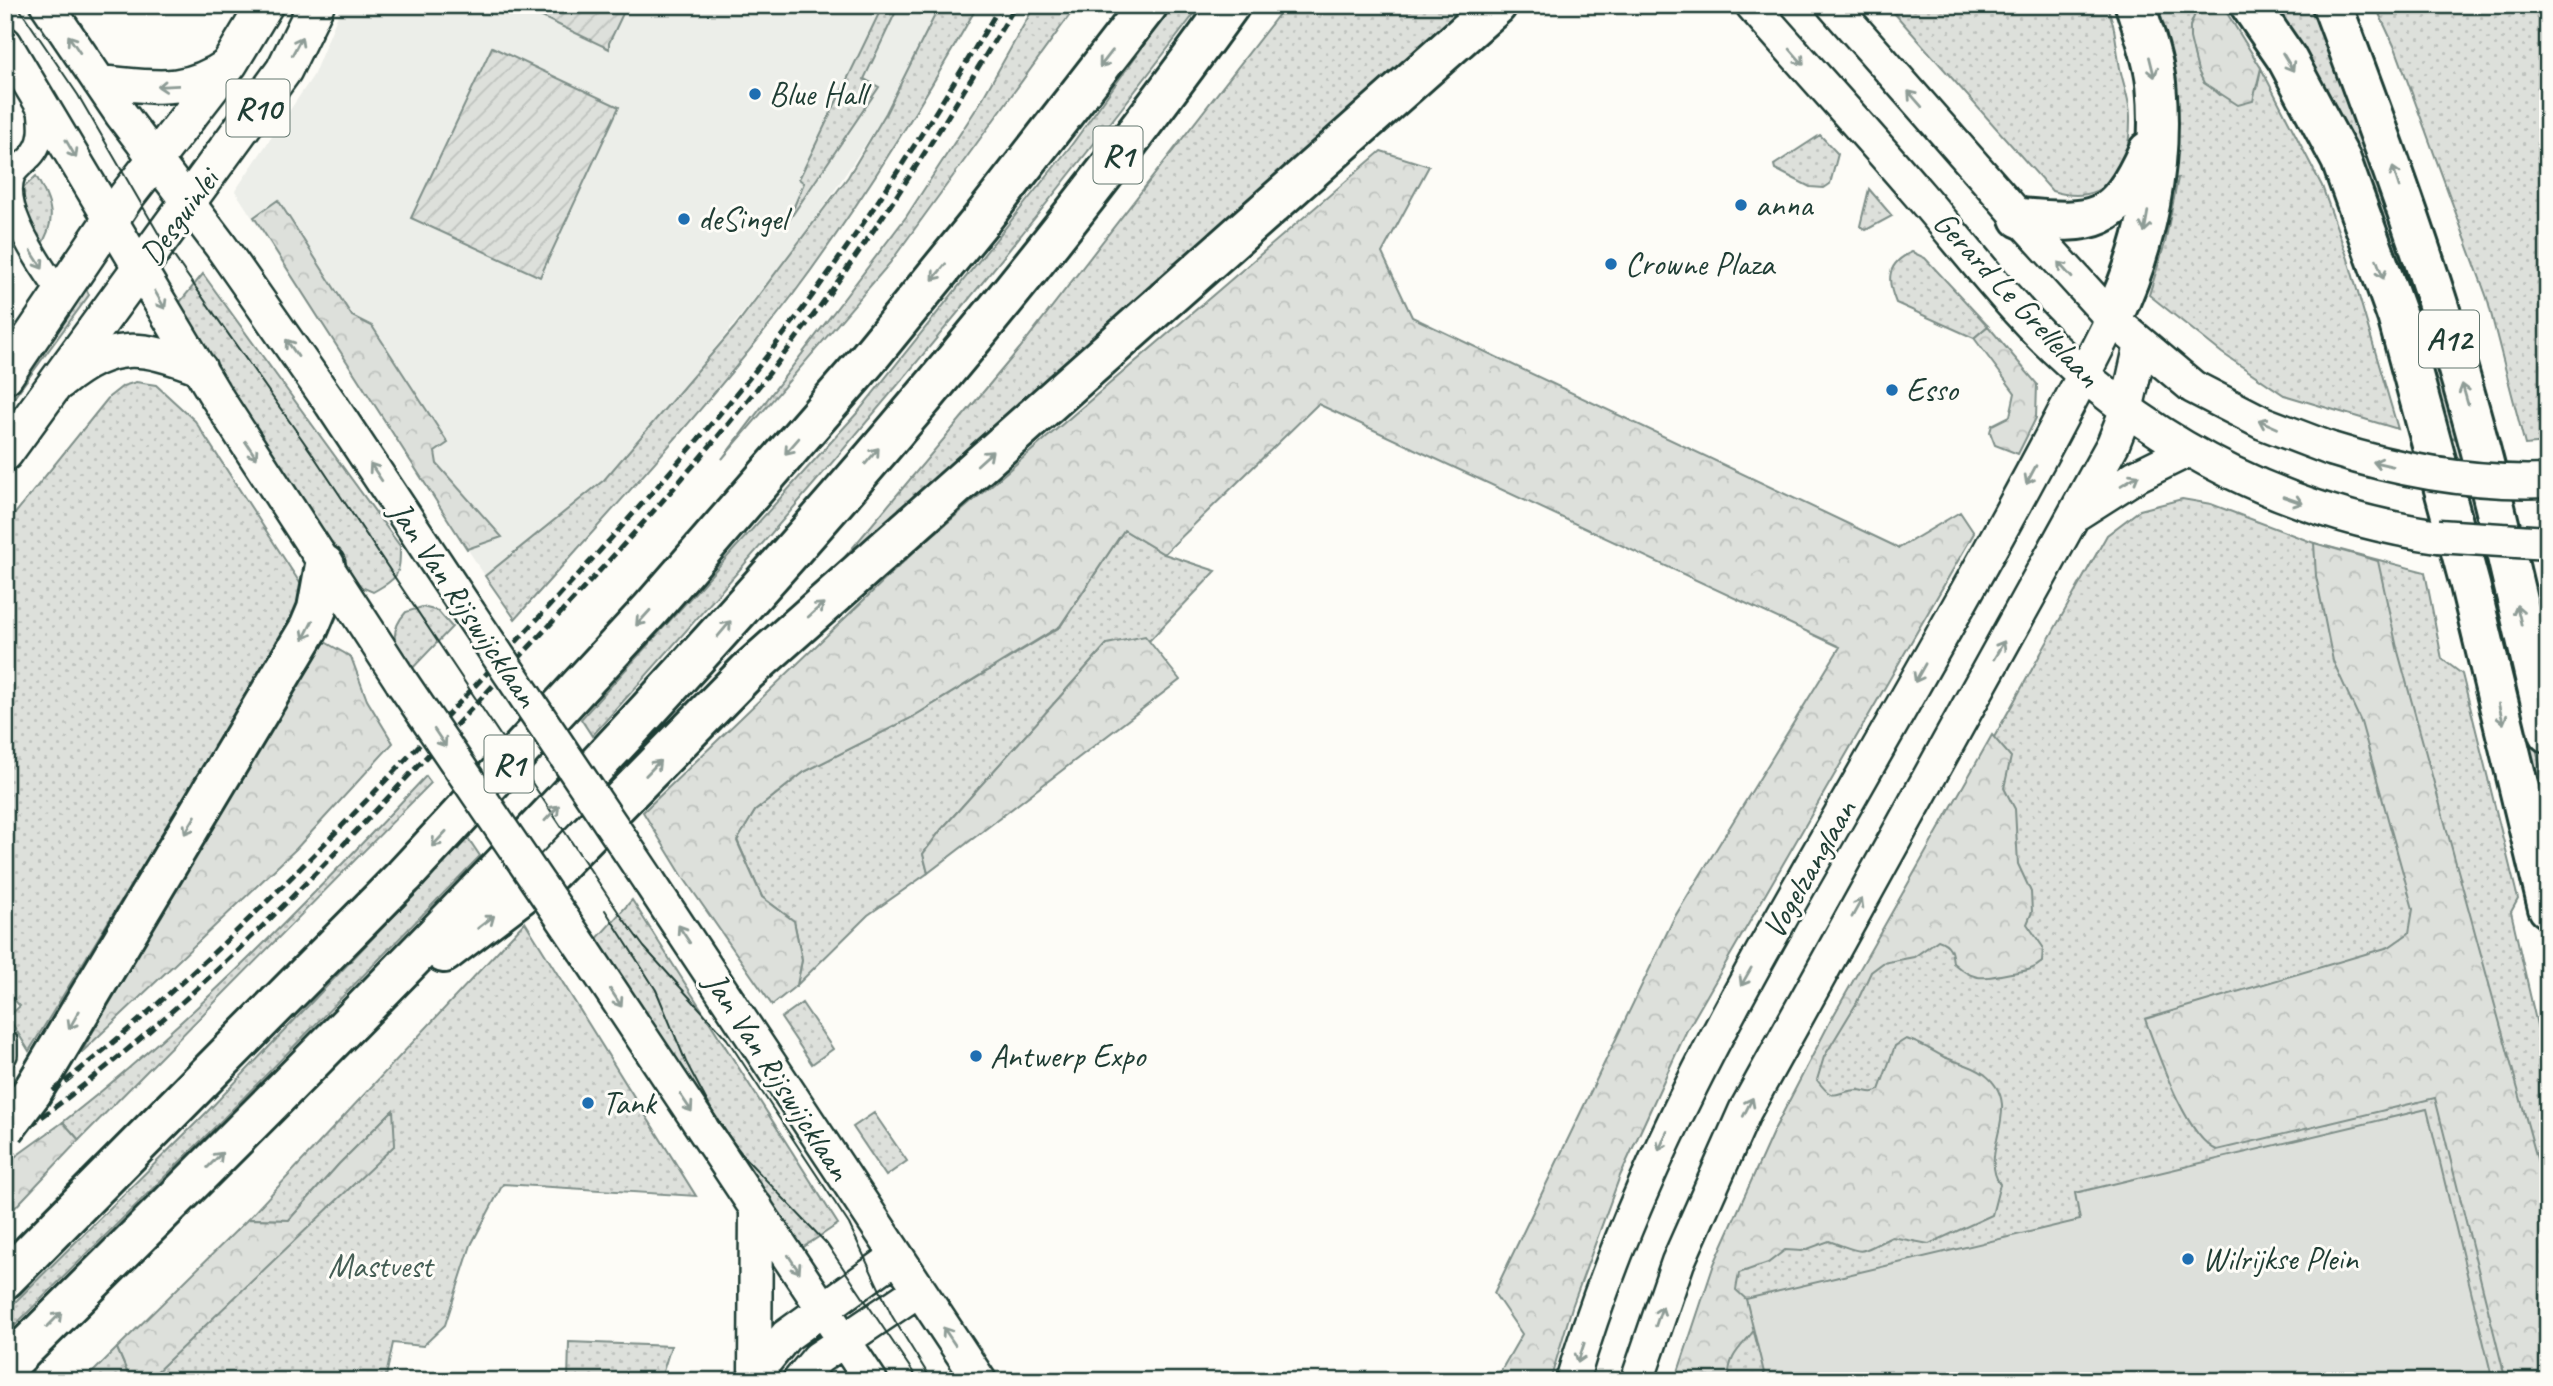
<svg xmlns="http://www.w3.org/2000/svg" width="2553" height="1386" viewBox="0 0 2553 1386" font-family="Caveat,sans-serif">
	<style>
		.built { fill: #eceee9 }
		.grass { fill: url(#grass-dots); stroke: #7e8e88; stroke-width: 2 }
		.forest { fill: url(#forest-crowns); stroke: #7e8e88; stroke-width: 2 }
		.garden { fill: url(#garden-furrows); stroke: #7e8e88; stroke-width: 2 }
		.pitch { fill: #dde0db; stroke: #7e8e88; stroke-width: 2 }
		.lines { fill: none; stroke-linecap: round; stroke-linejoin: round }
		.street-casing { stroke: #1f3d34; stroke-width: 28 }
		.secondary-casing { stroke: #1f3d34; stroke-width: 37 }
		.primary-casing { stroke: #1f3d34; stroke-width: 40 }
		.highway-casing { stroke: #1f3d34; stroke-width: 44 }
		.street { stroke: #fdfcf7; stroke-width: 23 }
		.secondary { stroke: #fdfcf7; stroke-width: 32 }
		.primary { stroke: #fdfcf7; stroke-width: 35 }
		.highway { stroke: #fdfcf7; stroke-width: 38 }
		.tram { stroke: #1f3d34; stroke-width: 2 }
		.rail { stroke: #1f3d34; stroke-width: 5; stroke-dasharray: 10 5; stroke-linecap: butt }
		.secondary-bridge-casing { stroke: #1f3d34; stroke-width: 37; stroke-linecap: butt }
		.highway-bridge-casing { stroke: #1f3d34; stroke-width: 44; stroke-linecap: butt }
		.secondary-bridge { stroke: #fdfcf7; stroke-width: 32 }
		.highway-bridge { stroke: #fdfcf7; stroke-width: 38 }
		.oneway { stroke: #8e9c96 }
		.poi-dot { fill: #1f6fb2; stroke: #fdfcf7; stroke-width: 2.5 }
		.labels { text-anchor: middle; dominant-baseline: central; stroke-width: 6; stroke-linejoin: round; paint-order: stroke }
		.shield { fill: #fdfcf7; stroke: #62766e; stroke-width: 2 }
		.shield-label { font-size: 32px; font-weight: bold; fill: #1f3d34 }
		.poi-label { font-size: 33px; fill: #1f3d34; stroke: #fdfcf7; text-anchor: start }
		.street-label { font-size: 33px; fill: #1f3d34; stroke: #fdfcf7 }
		.park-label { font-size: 33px; fill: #455e55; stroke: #fdfcf7 }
	</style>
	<defs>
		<pattern id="grass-dots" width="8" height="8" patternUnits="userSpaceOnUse" patternTransform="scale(1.75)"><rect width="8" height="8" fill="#dde0db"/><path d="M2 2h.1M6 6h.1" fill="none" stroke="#bdc1bd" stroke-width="1.8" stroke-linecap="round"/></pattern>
		<pattern id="forest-crowns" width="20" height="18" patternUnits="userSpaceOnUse" patternTransform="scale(1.75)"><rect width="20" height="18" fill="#dde0db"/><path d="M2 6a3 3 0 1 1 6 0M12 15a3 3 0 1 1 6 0" fill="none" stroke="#bdc1bd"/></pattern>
		<pattern id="garden-furrows" width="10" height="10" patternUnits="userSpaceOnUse" patternTransform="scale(1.75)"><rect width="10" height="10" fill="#dde0db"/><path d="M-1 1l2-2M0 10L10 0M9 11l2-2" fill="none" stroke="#bdc1bd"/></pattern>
	</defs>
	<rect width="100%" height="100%" fill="#fdfcf7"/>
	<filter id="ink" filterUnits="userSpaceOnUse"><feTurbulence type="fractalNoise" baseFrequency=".0143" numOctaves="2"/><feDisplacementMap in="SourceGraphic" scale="14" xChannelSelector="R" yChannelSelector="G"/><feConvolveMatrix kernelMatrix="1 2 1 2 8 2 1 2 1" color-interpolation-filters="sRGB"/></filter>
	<g filter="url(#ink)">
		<!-- built -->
		<path class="built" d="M342,5H940L886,113L803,238L661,415L604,480L485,576L235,191L313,76Z"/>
		<!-- grass -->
		<path class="grass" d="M883,5H899L864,79L879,87L787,223L804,183L799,179Z
			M940,5H978C921,106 861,204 792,296C706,409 609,513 515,619L485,576L604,480L734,328L848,177L886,113Z
			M1035,5H1077L890,263L722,459L906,217L980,103Z
			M1173,5H1201C1009,259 805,500 592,736L581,719L858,412L1070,147Z
			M1286,5H1468L829,576L1020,348Z
			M1887,5H2106C2116,24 2116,48 2120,68C2123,84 2130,100 2130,116C2131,166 2108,208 2052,191Z
			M2153,5H2222L2225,10L2204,8L2195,14C2188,44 2194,75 2219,95L2257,89L2261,68L2322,186L2348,259L2398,429L2284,395L2222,353L2149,295L2165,243L2178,178L2169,180Z
			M2271,5H2310L2388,212L2418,299L2460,441L2449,436L2410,303L2372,189Z
			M2375,5H2548V443L2525,445L2487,298L2396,50Z
			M1820,135L1838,154L1830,184L1824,188L1810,187L1775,169L1774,165Z
			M36,176C52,205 58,219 39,249L19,192Z
			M1869,189L1892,216L1866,230L1860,226Z
			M1912,252L1925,258L1988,326L1974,338L1896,303C1886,279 1887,263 1912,252Z
			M203,274L400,546C400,576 399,577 373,592L352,583L175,308Z
			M83,281L89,295L5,410V400Z
			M136,382L156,385L195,421L300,583L302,606L29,1051L8,1017L20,1006L5,990V526L109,397L123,386Z
			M2182,499L2211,504L2314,543L2425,572L2442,659L2462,674L2518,899L2511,912L2548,1073V1381H1676L1855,986L2107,535L2140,510Z
			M1124,530L1164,554L1216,571L1149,641L1107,644L941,830L923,854L928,873L868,915L797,985L802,960L794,921L762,897L737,840L755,811L804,772L909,719L1060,627Z
			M2485,578L2497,579L2548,800V840Z
			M422,607L438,611L452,627L410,671C396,650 386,634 406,612Z
			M426,776L431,783L79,1140L63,1122C196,1018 311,898 426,776Z
			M468,838L480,856L221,1121L5,1335V1312L207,1112Z
			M632,900L838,1224L796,1252L592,944Z
			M525,922L696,1196L503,1184L471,1245L445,1325L423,1346L393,1343L385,1381H147L229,1301L392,1111L339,1164L289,1220L248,1219Z
			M802,1003L833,1049L812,1064L781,1018Z
			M874,1113L907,1161L886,1176L853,1127Z
			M569,1342L671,1346L660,1381H568Z
			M117,1348L131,1381H84Z"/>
		<!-- forest -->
		<path class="forest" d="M2204,8L2225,10L2261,68L2253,101L2238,105L2204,83L2198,71L2190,38V26L2195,14Z
			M1381,151L1429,166L1382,253L1412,317L1899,548L1960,512L1974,533L1686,1032L1620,1176L1572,1307L1550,1381H1495L1522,1334L1494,1293L1674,918L1840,647L1318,404L1164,554L1124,530L1060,626L909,719L804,772L755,811L737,841L762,897L794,921L802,960L797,985L772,1005L683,877L643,812L918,548Z
			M278,200L352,316L372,326L448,443L435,452L437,464L502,537L467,549L254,217Z
			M1988,326L2037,384L2036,418L2018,454L1995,445L1990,432L1992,425L2010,416L2015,393L1974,338Z
			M2314,543L2378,561L2397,648L2548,1199V1381H2506L2435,1098L2217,1150C2186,1138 2157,1051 2145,1019L2389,947L2409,933L2413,909L2361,722L2333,661L2316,576Z
			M1145,636L1180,680L928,873L923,854L941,830L1107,644Z
			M325,642L351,657L367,700L393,743L296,849L81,1053L259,734Z
			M1992,735L2011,757L2004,788L2015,809L2018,864L2031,892L2032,912L2027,924L2043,947L2042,962C2032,971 2023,971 2011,973C1984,978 1976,983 1953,963C1952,952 1951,944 1938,940L1914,957L1883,963L1871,972L1856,1004L1824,1057L1817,1080C1836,1105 1833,1091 1857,1090C1866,1090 1870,1095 1879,1090L1895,1046L1906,1039C1921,1043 1931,1050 1944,1057C1958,1063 1972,1065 1984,1074C2027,1106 1977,1151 2000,1184L1992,1215L1929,1244L1892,1237C1855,1254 1869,1255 1829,1241L1802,1251L1785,1250L1768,1263L1739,1273L1736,1290L1759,1311C1760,1341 1726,1344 1729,1381H1675L1714,1264L1774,1130L1831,1020Z
			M393,1110L395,1145L147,1381H131L117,1348L248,1219L289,1220L339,1164Z
			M63,1122L79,1140L9,1214L5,1212V1164Z"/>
		<!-- garden -->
		<path class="garden" d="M517,5H627L609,43V49Z
			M492,47L619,107L540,277L411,218Z"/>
		<!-- pitch -->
		<path class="pitch" d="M2427,1109L2493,1381H1766L1746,1299L2080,1220L2075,1193Z"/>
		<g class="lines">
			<defs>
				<path id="street" d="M39,103C42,124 45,144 28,159C23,164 17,168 13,175C0,208 42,268 60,293
					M5,1041V1055"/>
				<path id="secondary" d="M47,5L121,114L220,245L331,404L468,611
					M1752,5C1807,68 1863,129 1917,192C1962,244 2005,301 2054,348C2161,451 2292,514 2438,536
					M1833,5L2020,218L2112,319L2193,387L2263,423L2331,449
					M5,43L214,393L401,681
					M99,82C152,86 182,96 229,64
					M61,382C112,341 141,345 200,368
					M2078,513L2136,476L2187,451
					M649,881L980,1381
					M584,950L871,1381
					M756,1373L786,1336L897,1256
					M755,1379L756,1207
					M799,1381L818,1358L919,1290
					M1572,1381C1632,1177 1736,996 1841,813C1934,650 2028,487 2112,319
					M1637,1381L1678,1262L1745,1111L2113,444L2126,411L2141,344"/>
				<path id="primary" d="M5,376L126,197L230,63L265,5
					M5,453L284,70L316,5"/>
				<path id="highway" d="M2250,5L2287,59L2341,160L2397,316L2470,585L2548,908
					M2332,5C2385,146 2437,288 2476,433C2503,532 2524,633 2548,733
					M2020,218C2095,225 2115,224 2148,151
					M2112,319C2147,247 2164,163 2156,83C2153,57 2143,30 2135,5
					M444,953L551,872L747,672L1497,5
					M32,1092L309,628L317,609L325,565
					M5,1279L404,876L650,610L867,360L982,219L1148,5
					M5,1368C439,938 873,503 1230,5"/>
			</defs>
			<!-- street casing -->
			<use href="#street" class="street-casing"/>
			<!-- secondary casing -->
			<use href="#secondary" class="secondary-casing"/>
			<!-- primary casing -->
			<use href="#primary" class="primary-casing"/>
			<!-- highway casing -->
			<use href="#highway" class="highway-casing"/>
			<!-- street -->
			<use href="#street" class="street"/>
			<!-- secondary -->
			<use href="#secondary" class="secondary"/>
			<!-- primary -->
			<use href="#primary" class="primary"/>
			<!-- highway -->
			<use href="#highway" class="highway"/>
			<!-- tram -->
			<path class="tram" d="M17,5L78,95L161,238L311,452L619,913L644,947L727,1039L849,1224L892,1316L932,1381
				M605,910L656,990L686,1062L718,1122L746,1159L827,1244L919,1381"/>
			<!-- rail -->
			<path class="rail" d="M5,1127C169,1008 304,867 443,720C548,608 654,495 751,376C845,259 924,133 1001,5
				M5,1143C171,1029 309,882 445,737C553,621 664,506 763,381C857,263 938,135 1016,5"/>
			<defs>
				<path id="secondary-bridge" d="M2331,449C2401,471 2474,484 2548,481
					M2438,536L2548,543
					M468,611L649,881
					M401,681L584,950"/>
				<path id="highway-bridge" d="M5,1128L32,1092"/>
			</defs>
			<!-- secondary-bridge casing -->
			<use href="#secondary-bridge" class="secondary-bridge-casing"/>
			<!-- highway-bridge casing -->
			<use href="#highway-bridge" class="highway-bridge-casing"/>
			<!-- secondary-bridge -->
			<use href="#secondary-bridge" class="secondary-bridge"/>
			<!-- highway-bridge -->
			<use href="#highway-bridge" class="highway-bridge"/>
		</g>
		<!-- one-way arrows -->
		<defs><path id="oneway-shaft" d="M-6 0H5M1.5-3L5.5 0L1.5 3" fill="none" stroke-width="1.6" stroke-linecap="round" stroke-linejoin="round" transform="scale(1.75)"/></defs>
		<g class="oneway">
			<use href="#oneway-shaft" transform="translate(74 44) rotate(-124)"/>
			<use href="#oneway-shaft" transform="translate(297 46) rotate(-62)"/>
			<use href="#oneway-shaft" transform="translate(1797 57) rotate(49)"/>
			<use href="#oneway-shaft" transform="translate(1106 59) rotate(128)"/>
			<use href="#oneway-shaft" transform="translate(2288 62) rotate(59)"/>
			<use href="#oneway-shaft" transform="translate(2152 67) rotate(76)"/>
			<use href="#oneway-shaft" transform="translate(168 86) rotate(177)"/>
			<use href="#oneway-shaft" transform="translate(1915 99) rotate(-131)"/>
			<use href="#oneway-shaft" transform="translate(71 149) rotate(60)"/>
			<use href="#oneway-shaft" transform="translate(2396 177) rotate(-108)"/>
			<use href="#oneway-shaft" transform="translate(2146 222) rotate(100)"/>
			<use href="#oneway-shaft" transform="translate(37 260) rotate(57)"/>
			<use href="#oneway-shaft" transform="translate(2380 269) rotate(70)"/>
			<use href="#oneway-shaft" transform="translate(2065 270) rotate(-132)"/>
			<use href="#oneway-shaft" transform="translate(939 272) rotate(129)"/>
			<use href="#oneway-shaft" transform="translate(160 300) rotate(60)"/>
			<use href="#oneway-shaft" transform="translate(292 348) rotate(-125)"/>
			<use href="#oneway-shaft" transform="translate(2465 394) rotate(-106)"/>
			<use href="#oneway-shaft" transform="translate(2268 424) rotate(-156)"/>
			<use href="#oneway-shaft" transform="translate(792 446) rotate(131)"/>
			<use href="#oneway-shaft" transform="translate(251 450) rotate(57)"/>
			<use href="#oneway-shaft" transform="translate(872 456) rotate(-50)"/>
			<use href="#oneway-shaft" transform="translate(985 458) rotate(-42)"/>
			<use href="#oneway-shaft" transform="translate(2383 464) rotate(-167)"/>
			<use href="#oneway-shaft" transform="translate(376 472) rotate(-124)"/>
			<use href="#oneway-shaft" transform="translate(2031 475) rotate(118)"/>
			<use href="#oneway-shaft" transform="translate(2130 480) rotate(-31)"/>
			<use href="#oneway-shaft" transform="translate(2293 500) rotate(19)"/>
			<use href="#oneway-shaft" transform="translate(816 610) rotate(-42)"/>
			<use href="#oneway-shaft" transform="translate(2519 615) rotate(-103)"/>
			<use href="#oneway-shaft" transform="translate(643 618) rotate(132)"/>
			<use href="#oneway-shaft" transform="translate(724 629) rotate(-50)"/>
			<use href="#oneway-shaft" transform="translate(308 630) rotate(117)"/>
			<use href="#oneway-shaft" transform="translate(1999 650) rotate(-60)"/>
			<use href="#oneway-shaft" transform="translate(1920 673) rotate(119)"/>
			<use href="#oneway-shaft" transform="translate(2501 714) rotate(76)"/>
			<use href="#oneway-shaft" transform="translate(440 738) rotate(56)"/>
			<use href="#oneway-shaft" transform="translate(653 768) rotate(-46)"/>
			<use href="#oneway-shaft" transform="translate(552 813) rotate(-47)"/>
			<use href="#oneway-shaft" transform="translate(190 825) rotate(121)"/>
			<use href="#oneway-shaft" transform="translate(439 839) rotate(133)"/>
			<use href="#oneway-shaft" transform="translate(1857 908) rotate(-61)"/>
			<use href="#oneway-shaft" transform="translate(486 922) rotate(-37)"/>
			<use href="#oneway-shaft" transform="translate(684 934) rotate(-123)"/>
			<use href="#oneway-shaft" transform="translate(1746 977) rotate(120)"/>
			<use href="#oneway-shaft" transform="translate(616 998) rotate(57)"/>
			<use href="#oneway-shaft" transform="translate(74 1020) rotate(120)"/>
			<use href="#oneway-shaft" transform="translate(686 1103) rotate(56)"/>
			<use href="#oneway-shaft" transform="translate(1748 1107) rotate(-63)"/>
			<use href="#oneway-shaft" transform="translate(1663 1141) rotate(114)"/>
			<use href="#oneway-shaft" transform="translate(215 1160) rotate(-45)"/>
			<use href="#oneway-shaft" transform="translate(794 1264) rotate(57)"/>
			<use href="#oneway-shaft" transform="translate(1659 1316) rotate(-71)"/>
			<use href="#oneway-shaft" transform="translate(54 1320) rotate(-45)"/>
			<use href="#oneway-shaft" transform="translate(949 1336) rotate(-124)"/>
			<use href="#oneway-shaft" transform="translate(1581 1353) rotate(108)"/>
		</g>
	</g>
	<!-- markers -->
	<g class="poi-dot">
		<circle cx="755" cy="94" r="7"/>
		<circle cx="1741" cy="205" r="7"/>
		<circle cx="684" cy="219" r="7"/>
		<circle cx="1611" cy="264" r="7"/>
		<circle cx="1892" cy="390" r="7"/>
		<circle cx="976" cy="1056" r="7"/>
		<circle cx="588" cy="1103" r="7"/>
		<circle cx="2188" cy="1259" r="7"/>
	</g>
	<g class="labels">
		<!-- shield labels -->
		<g class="shield">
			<rect x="226.5" y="79.5" width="63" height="57" rx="5"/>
			<rect x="1093.5" y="126.5" width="49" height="57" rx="5"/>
			<rect x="2419" y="310.5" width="60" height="57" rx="5"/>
			<rect x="484.5" y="735.5" width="49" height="57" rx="5"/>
		</g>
		<g class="shield-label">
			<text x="258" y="108">R10</text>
			<text x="1118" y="155">R1</text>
			<text x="2449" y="339">A12</text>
			<text x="509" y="764">R1</text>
		</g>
		<!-- poi labels -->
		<g class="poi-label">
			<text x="769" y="94">Blue Hall</text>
			<text x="1755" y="205">anna</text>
			<text x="698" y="219">deSingel</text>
			<text x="1625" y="264">Crowne Plaza</text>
			<text x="1906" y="390">Esso</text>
			<text x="990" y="1056">Antwerp Expo</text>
			<text x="602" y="1103">Tank</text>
			<text x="2202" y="1259">Wilrijkse Plein</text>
		</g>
		<!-- street labels -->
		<g class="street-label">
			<text transform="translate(179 217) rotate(-54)">Desguinlei</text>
			<text transform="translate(2017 299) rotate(47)">Gerard Le Grellelaan</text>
			<text transform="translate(464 604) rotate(56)">Jan Van Rijswijcklaan</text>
			<text transform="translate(1809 869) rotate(-60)">Vogelzanglaan</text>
			<text transform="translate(778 1076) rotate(57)">Jan Van Rijswijcklaan</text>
		</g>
		<!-- park labels -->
		<g class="park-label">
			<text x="380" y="1266">Mastvest</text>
		</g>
	</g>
	<!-- margin -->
	<rect width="2553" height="1386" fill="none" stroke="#fdfcf7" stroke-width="28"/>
	<rect x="14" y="14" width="2525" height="1358" fill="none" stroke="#1f3d34" stroke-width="2.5" filter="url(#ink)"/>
</svg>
